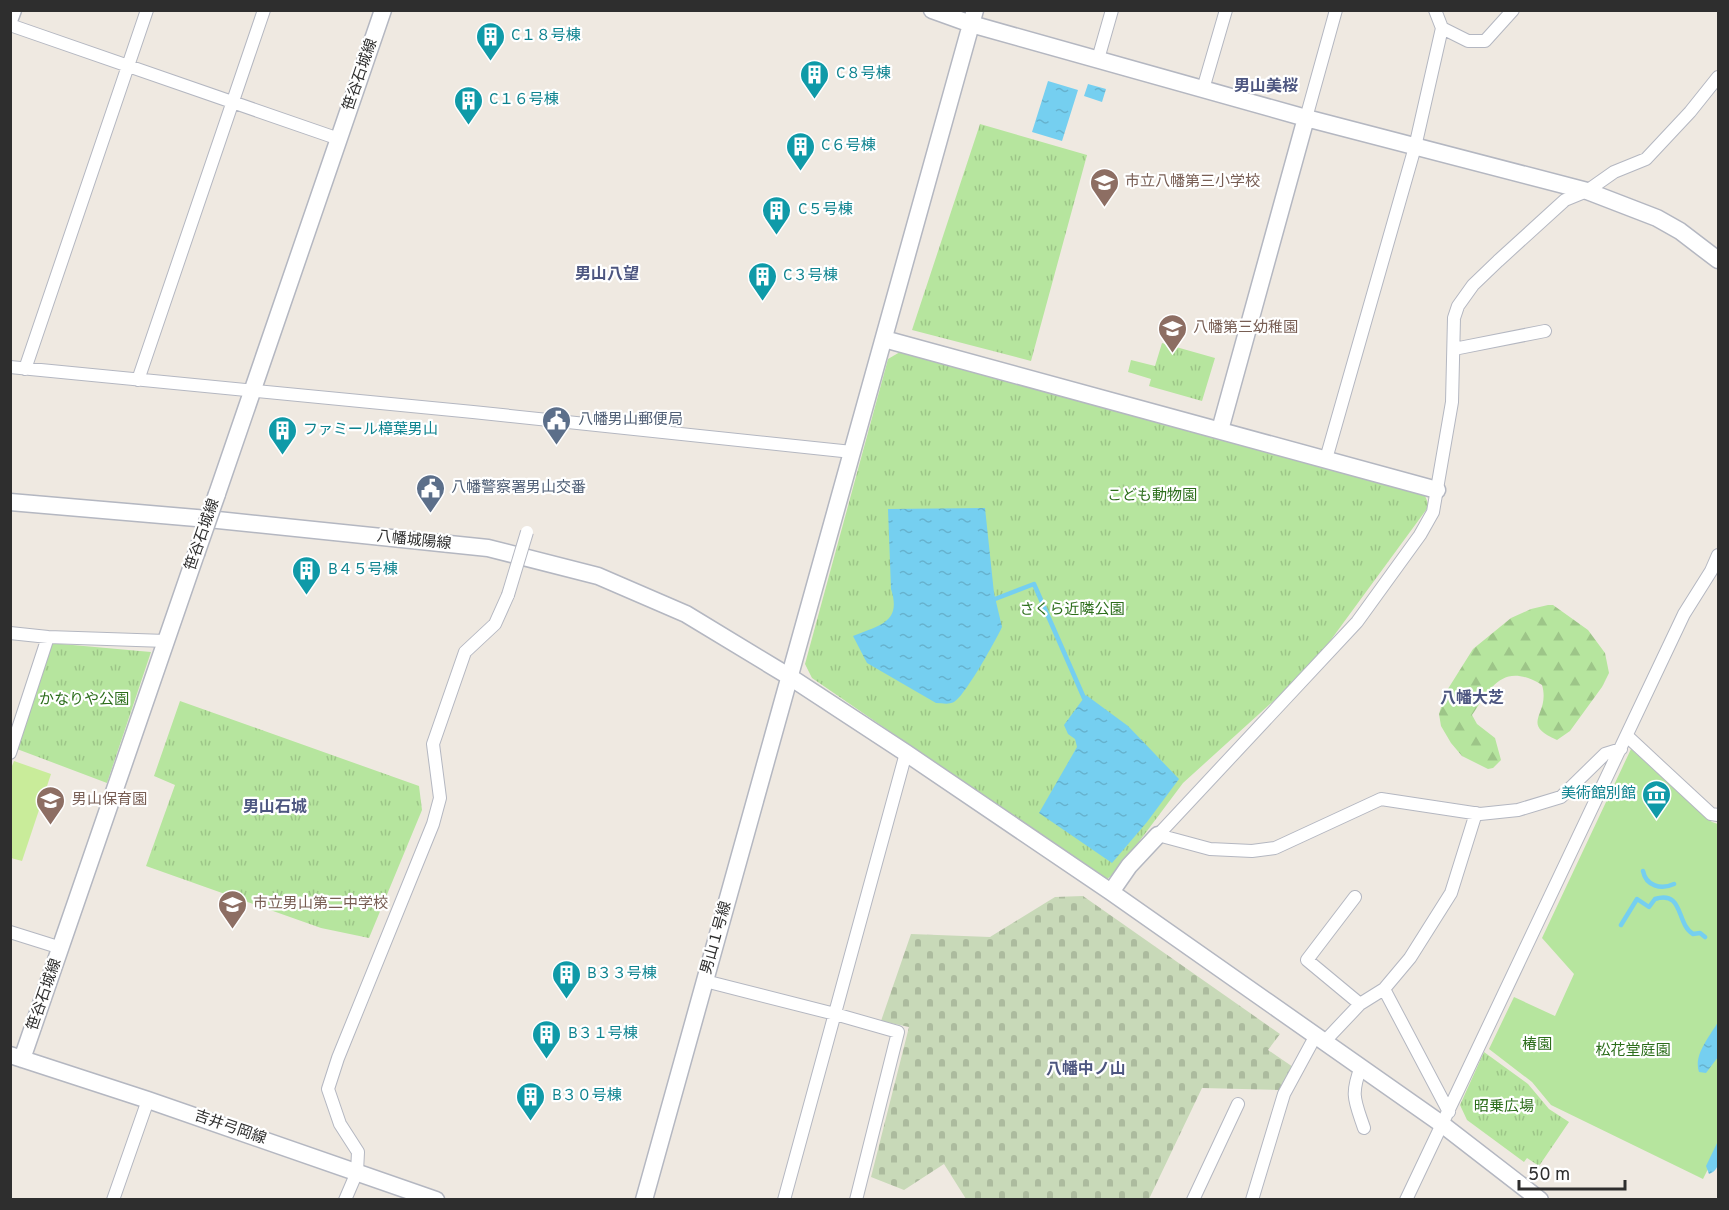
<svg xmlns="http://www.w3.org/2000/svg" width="1729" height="1210" viewBox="0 0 1729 1210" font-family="Overpass,'Noto Sans JP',sans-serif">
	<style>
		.forest { fill: url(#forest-firs) }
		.cemetery { fill: url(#cemetery-stones) }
		.park { fill: url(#park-tufts) }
		.garden { fill: #b6e59e }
		.pitch { fill: #c9ec9a }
		.water { fill: url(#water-ripples) }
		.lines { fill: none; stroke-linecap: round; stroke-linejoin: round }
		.stream { stroke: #75cff0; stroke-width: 4.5 }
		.street-casing { stroke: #b4b7c1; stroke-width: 14 }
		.secondary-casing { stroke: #b4b7c1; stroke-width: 19 }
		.street { stroke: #fff; stroke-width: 12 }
		.secondary { stroke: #fff; stroke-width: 16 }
		.street-bridge-casing { stroke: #b4b7c1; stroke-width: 14; stroke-linecap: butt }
		.secondary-bridge-casing { stroke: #b4b7c1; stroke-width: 19; stroke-linecap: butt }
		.street-bridge { stroke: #fff; stroke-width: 12 }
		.secondary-bridge { stroke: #fff; stroke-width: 16 }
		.labels { text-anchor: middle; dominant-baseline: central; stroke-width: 4.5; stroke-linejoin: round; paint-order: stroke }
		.culture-label { font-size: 15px; fill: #0d838f; stroke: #fff; text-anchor: start }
		.street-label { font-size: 15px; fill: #2e2e2e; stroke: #fff }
		.education-label { font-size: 15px; fill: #785e54; stroke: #fff; text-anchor: start }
		.service-label { font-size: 15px; fill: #4e5e75; stroke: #fff; text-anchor: start }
		.park-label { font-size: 15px; fill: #2c6e1b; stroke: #fff }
		.neighbourhood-label { font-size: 16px; font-weight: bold; fill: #4d5680; stroke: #fff }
	</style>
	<defs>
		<pattern id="forest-firs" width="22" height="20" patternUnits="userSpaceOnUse" patternTransform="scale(1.5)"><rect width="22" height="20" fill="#b6e59e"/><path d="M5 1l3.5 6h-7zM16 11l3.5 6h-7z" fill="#9dc588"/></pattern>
		<pattern id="cemetery-stones" width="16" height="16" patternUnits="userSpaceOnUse" patternTransform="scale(1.5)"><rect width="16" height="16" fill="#c8d9b8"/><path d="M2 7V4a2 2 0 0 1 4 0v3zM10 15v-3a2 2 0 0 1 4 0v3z" fill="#acbb9e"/></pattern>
		<pattern id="park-tufts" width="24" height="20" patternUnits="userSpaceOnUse" patternTransform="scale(1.5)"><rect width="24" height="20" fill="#b6e59e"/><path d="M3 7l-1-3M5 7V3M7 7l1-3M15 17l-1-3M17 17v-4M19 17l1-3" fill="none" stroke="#9dc588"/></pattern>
		<pattern id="water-ripples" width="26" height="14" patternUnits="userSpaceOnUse" patternTransform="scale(1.5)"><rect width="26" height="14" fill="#75cff0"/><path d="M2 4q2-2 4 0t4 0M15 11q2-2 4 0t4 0" fill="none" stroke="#66b2ce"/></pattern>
	</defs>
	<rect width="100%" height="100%" fill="#efe9e1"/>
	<!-- forest -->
	<path class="forest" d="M1548,605H1553L1588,630L1605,653L1609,673L1602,687L1570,731L1557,740C1518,723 1551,715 1542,685C1504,662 1492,685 1472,715L1477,724L1495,738L1501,760L1493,768L1488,769L1462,756L1451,743L1441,726L1439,714L1446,692L1473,649L1511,618L1531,609Z"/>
	<!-- cemetery -->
	<path class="cemetery" d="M1083,896L1280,1034L1268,1050L1293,1067L1281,1090L1202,1088L1149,1199H966L944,1164L904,1190L871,1177L909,1027L881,1021L911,934L990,937L1055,897Z"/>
	<!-- park -->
	<path class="park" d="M980,124L1087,155L1031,361L912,330Z
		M1162,343L1215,358L1202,401L1149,386L1151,379L1128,372L1131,360L1155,366Z
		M900,352L1424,493L1429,506L1311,667L1183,783L1117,871L1106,880L812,678L805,664L888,359Z
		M50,643L151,652L107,783L17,749Z
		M180,701L419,786L422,810L369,938L321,928L146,866L175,785L154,776Z
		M1484,1052L1528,1084L1549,1109L1569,1122L1539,1166L1527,1158L1524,1162L1467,1120L1460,1105Z"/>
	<!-- garden -->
	<path class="garden" d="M1631,749L1712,822L1718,824V1149L1703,1179L1551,1105L1532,1082L1489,1049L1514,997L1555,1016L1574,974L1542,938Z"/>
	<!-- pitch -->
	<path class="pitch" d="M14,761L51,774L22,861L11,858L10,771Z"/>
	<!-- water -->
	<path class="water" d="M1048,81L1078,90L1062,141L1032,132Z
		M1088,84L1106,89L1102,102L1084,96Z
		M985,508L994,593L1002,627C996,640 965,696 954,702C948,705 942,703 936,703L867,663L853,636C879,625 902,623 891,589L888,509Z
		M1086,695L1128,726L1179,779L1147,822L1112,863L1039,813L1077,747L1075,739L1068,734L1064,725Z
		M1718,1022V1057L1706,1073L1699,1072C1693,1055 1710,1036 1718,1022Z
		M1718,1141C1719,1153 1722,1170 1709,1174L1706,1166Z"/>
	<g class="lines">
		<!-- stream -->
		<path class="stream" d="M995,599L1034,584L1084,698
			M1643,871C1646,886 1661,890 1674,884
			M1621,925L1637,899L1649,907L1655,899C1684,890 1676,924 1693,934L1700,933L1705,937"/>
		<defs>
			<path id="street" d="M10,25L339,139
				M1442,28L1468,41H1485L1513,10
				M1098,59L1112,10
				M1203,89L1226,10
				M1306,118L1336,10
				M1454,349L1545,331
				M10,367L473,412L852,452
				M25,369L147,10
				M138,380L264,10
				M1326,459L1415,147L1442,28L1435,10
				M10,633L48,637L166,641
				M1627,736L1711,814L1718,815
				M1621,749L1605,754L1561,797L1518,810L1480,814L1381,799L1275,848L1252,851L1210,849L1158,835L1357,622L1420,535L1433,512L1452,402L1454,318L1458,306L1473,285L1498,261L1565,200L1587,191L1614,172L1646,159L1690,112L1718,77
				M10,753L48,637
				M1355,897L1307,960L1360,1004
				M10,932L61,948
				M705,981L835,1014L898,1032L856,1200
				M1384,989L1449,1112
				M1325,1041L1360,1004L1384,989L1410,958L1451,893L1476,813
				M1361,1067C1350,1095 1355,1101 1364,1128
				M113,1200L148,1100
				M345,1200L357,1172L358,1152L340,1124L328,1089L338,1058L433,824L440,798L433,744L465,652L495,624L508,595
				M784,1200L906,753
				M1193,1200L1238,1104
				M1252,1200L1284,1094L1316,1035
				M1406,1200L1684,614L1711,571L1718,555"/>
			<path id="secondary" d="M932,10L971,24L1306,118L1587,191L1657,218L1680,231L1718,260
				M10,18L13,10
				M884,339L1437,490
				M1220,430L1306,118
				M217,494L383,10
				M10,502L208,519L488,548L598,576L686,614L790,677L906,753L1111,892L1443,1125L1540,1200
				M1111,892L1129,866L1158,835
				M10,1055L148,1100L436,1200
				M22,1059L196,554
				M644,1200L975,10"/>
		</defs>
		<!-- street casing -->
		<use href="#street" class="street-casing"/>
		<!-- secondary casing -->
		<use href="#secondary" class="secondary-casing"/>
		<!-- street -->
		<use href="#street" class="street"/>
		<!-- secondary -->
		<use href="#secondary" class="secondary"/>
		<defs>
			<path id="street-bridge" d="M508,595L527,532"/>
			<path id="secondary-bridge" d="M196,554L217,494"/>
		</defs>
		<!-- street-bridge casing -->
		<use href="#street-bridge" class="street-bridge-casing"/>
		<!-- secondary-bridge casing -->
		<use href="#secondary-bridge" class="secondary-bridge-casing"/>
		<!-- street-bridge -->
		<use href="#street-bridge" class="street-bridge"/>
		<!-- secondary-bridge -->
		<use href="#secondary-bridge" class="secondary-bridge"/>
	</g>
	<!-- icons -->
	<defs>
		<symbol id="building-pin" viewBox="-11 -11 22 30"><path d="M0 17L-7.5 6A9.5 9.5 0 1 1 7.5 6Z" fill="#0f9aa8" stroke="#fff"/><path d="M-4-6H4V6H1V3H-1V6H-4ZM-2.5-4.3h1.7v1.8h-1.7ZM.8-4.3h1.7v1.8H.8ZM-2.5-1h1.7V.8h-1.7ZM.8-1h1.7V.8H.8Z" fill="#fff"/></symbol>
		<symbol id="school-pin" viewBox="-11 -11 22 30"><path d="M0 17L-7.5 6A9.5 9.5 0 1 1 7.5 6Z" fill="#8d6e63" stroke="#fff"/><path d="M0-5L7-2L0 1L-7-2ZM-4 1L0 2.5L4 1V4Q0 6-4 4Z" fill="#fff"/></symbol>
		<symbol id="civic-pin" viewBox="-11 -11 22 30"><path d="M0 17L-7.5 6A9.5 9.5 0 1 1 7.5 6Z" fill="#5c6f8a" stroke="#fff"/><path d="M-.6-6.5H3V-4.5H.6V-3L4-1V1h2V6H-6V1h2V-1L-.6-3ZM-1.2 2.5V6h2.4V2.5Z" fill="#fff"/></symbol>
		<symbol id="museum-pin" viewBox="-11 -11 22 30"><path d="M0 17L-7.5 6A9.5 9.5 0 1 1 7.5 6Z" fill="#0f9aa8" stroke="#fff"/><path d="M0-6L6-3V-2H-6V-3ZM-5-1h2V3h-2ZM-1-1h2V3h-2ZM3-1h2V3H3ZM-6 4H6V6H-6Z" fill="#fff"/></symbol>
	</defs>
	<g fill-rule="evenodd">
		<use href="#building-pin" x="474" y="20" width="33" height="45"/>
		<use href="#building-pin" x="798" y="58" width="33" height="45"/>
		<use href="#building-pin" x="452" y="84" width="33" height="45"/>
		<use href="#building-pin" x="784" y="130" width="33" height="45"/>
		<use href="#school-pin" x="1088" y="166" width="33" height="45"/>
		<use href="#building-pin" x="760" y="194" width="33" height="45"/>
		<use href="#building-pin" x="746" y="260" width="33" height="45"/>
		<use href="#school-pin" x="1156" y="312" width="33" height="45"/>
		<use href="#civic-pin" x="540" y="404" width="33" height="45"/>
		<use href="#building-pin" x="266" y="414" width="33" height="45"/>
		<use href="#civic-pin" x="414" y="472" width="33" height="45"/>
		<use href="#building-pin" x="290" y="554" width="33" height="45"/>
		<use href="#museum-pin" x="1640" y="778" width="33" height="45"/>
		<use href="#school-pin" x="34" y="784" width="33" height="45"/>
		<use href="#school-pin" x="216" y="888" width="33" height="45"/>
		<use href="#building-pin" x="550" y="958" width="33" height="45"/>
		<use href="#building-pin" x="530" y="1018" width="33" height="45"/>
		<use href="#building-pin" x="514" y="1080" width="33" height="45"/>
	</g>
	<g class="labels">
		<!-- culture labels -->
		<g class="culture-label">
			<text x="511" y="36">C１８号棟</text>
			<text x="836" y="74">C８号棟</text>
			<text x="489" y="100">C１６号棟</text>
			<text x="821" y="146">C６号棟</text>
			<text x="798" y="210">C５号棟</text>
			<text x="783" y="276">C３号棟</text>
			<text x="303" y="430">ファミール樟葉男山</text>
			<text x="328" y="570">B４５号棟</text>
			<text x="1636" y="794" text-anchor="end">美術館別館</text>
			<text x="587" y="974">B３３号棟</text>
			<text x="568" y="1034">B３１号棟</text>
			<text x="552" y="1096">B３０号棟</text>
		</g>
		<!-- street labels -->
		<g class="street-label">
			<text transform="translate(361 75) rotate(-71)">笹谷石城線</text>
			<text transform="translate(203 535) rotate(-71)">笹谷石城線</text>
			<text transform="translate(414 541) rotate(6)">八幡城陽線</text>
			<text transform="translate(717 938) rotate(-74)">男山１号線</text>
			<text transform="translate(45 995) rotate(-71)">笹谷石城線</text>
			<text transform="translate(230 1128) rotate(19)">吉井弓岡線</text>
		</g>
		<!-- education labels -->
		<g class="education-label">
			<text x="1125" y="182">市立八幡第三小学校</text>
			<text x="1193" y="328">八幡第三幼稚園</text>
			<text x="72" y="800">男山保育園</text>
			<text x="253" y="904">市立男山第二中学校</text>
		</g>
		<!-- service labels -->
		<g class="service-label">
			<text x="578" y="420">八幡男山郵便局</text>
			<text x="451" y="488">八幡警察署男山交番</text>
		</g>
		<!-- park labels -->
		<g class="park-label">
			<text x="1152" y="496">こども動物園</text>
			<text x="1072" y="610">さくら近隣公園</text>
			<text x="84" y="700">かなりや公園</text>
			<text x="1537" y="1045">椿園</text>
			<text x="1633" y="1051">松花堂庭園</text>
			<text x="1504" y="1107">昭乗広場</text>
		</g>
		<!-- neighbourhood labels -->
		<g class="neighbourhood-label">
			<text x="1266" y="87">男山美桜</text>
			<text x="607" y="275">男山八望</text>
			<text x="1472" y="699">八幡大芝</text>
			<text x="275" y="808">男山石城</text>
			<text x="1086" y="1070">八幡中ノ山</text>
		</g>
	</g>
	<!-- border -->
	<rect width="1729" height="1210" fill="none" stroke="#2e2e2e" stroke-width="24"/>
	<!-- scale -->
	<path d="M1519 1180v9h106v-9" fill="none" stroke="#2e2e2e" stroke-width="3"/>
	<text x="1528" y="1180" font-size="18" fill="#2e2e2e" stroke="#ffffff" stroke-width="4.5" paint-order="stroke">50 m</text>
</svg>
